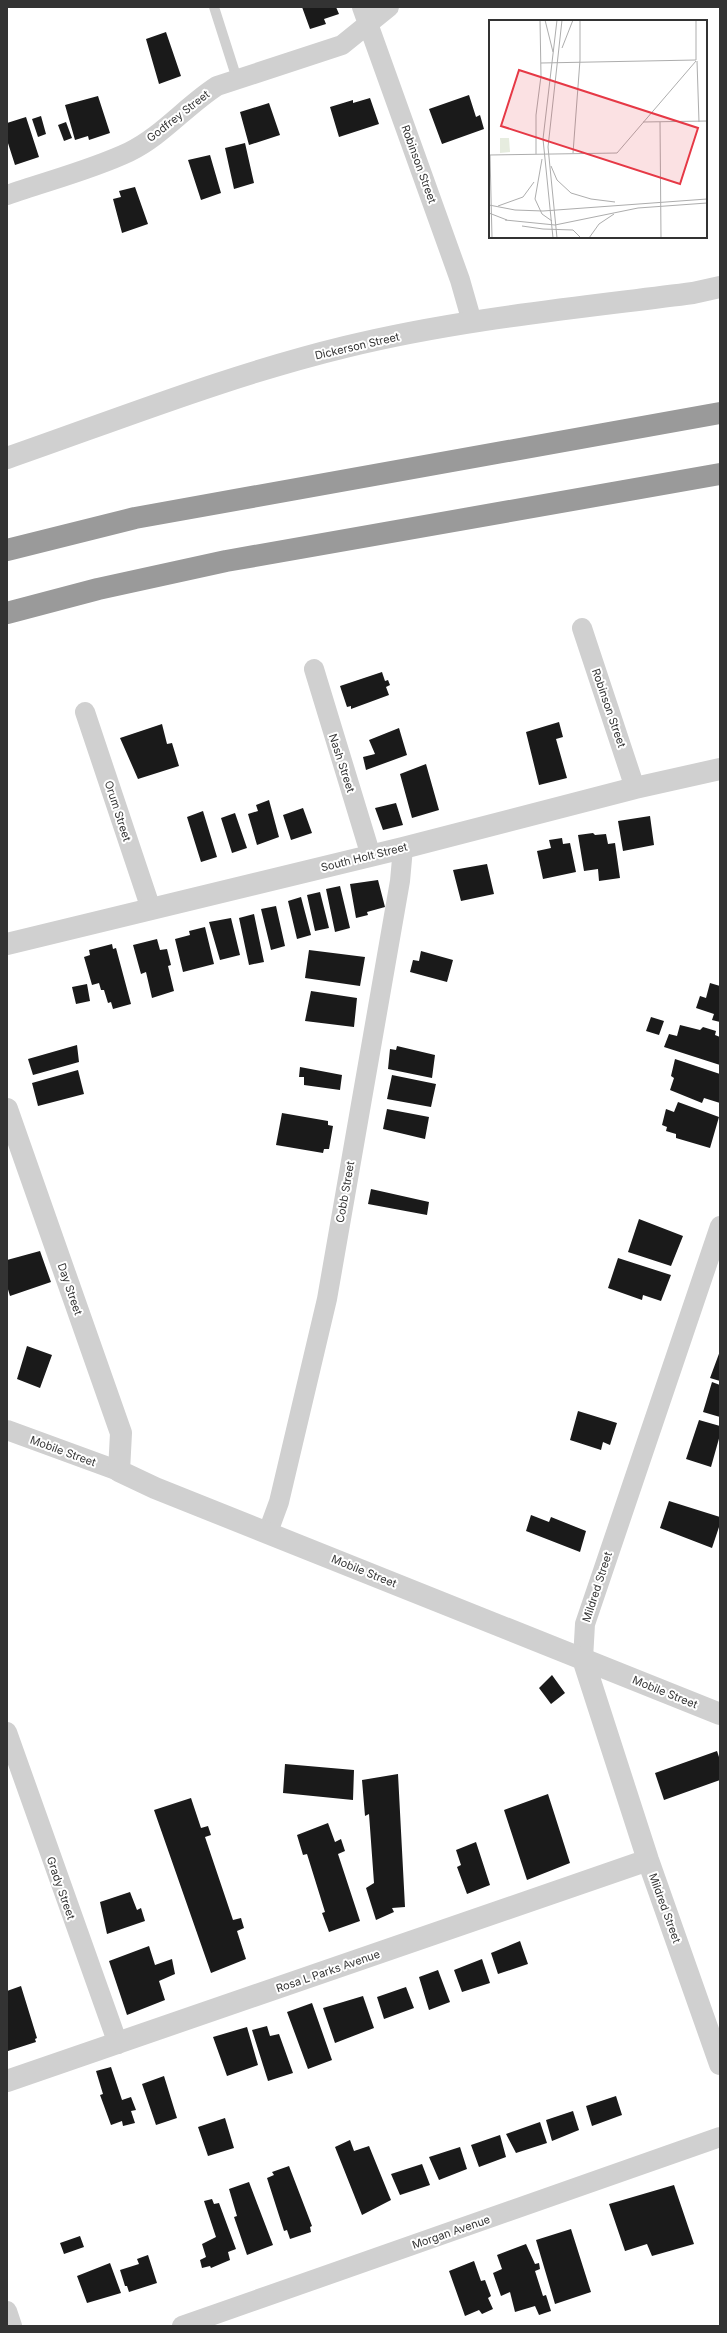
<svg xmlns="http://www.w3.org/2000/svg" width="727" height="2333" viewBox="0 0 727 2333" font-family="Inter,sans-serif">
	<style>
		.building { fill: #1a1a1a }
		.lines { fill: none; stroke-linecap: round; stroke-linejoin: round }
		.service { stroke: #d0d0d0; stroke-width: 10 }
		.minor { stroke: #d0d0d0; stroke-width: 20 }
		.tertiary { stroke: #d0d0d0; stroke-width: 22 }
		.motorway { stroke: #9a9a9a; stroke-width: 22 }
		.labels { text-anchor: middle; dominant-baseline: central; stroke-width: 4; stroke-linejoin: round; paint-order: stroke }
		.street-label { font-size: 11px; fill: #333; stroke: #fff }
		.inset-road { fill: none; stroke: #adadad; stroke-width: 1 }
		.view { fill: #e63946; fill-opacity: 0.15; stroke: #e63946; stroke-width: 2 }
		.inset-edge { fill: none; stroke: #333; stroke-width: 2 }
	</style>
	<rect width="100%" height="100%" fill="#fff"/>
	<!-- building -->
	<path class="building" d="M302,7H336L339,14L324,19L326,24L310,29Z
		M166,32L181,76L159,84L146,39Z
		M469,95L476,117L480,115L484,129L442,144L429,109Z
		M98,96L110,133L89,140L88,136L75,140L65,105Z
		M370,98L379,124L339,137L330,107L353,100V103Z
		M269,103L280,135L249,145L240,112Z
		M41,116L46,134L38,137L32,119Z
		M26,117L39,157L15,165L7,140V123Z
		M66,122L72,138L64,141L58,125Z
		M245,143L254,183L234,189L225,148Z
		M210,155L221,193L201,200L188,160Z
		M135,187L148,224L122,233L113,199L121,197L119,191Z
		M382,672L385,681L388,680L390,685L386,687L389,695L351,709V706L347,707L340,686Z
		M559,722L563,737L556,739L567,778L539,785L526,732Z
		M162,724L167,744L172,743L179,766L138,779L120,738Z
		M399,728L407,755L366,770L363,757L375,754L369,740Z
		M426,764L439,810L412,818L400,774Z
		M269,800L279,837L257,845L248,814L258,811L256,805Z
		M396,803L403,825L383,830L375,808Z
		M303,808L312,833L291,840L283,815Z
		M203,811L217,857L201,862L187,817Z
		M235,813L247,848L232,853L221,818Z
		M650,816L654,845L623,851L618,821Z
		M593,833L595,835L606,834L608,844L615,843L620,878L599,881L598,869L584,871L578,835Z
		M562,838L563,844L570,843L576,872L543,879L537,851L551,848L549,840Z
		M487,864L494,894L461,901L453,870Z
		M378,880L385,907L367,912L368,915L356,918L350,884Z
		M340,886L350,928L335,932L326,889Z
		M320,892L329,928L315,931L307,895Z
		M301,897L311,935L297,939L288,901Z
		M276,906L285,946L271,950L261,909Z
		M254,914L264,962L249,965L239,918Z
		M231,918L240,955L220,960L209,922Z
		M205,927L214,964L183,972L175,939L190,935L189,931Z
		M157,939L160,950L167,949L171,965L168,966L174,991L152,998L146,972L141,974L133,945Z
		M112,944L113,949L116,948L131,1004L113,1009L111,1002L108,1003L104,990H101L99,983L92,985L84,957L90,955L89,950Z
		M309,950L365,957L360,986L305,978Z
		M421,951L453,960L447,982L410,972L413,960L419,961Z
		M710,983L720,986V1022L712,1020L714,1014L696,1008L700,996L706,998Z
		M87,984L90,1001L76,1004L72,987Z
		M311,991L357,998L354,1027L305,1021Z
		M651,1017L664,1021L659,1035L646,1031Z
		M680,1025L700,1030L703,1027L716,1031L715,1035L720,1037V1065L664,1047L669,1034L677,1036Z
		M77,1045L79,1062L33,1075L28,1059Z
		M397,1046L435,1055L432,1078L388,1069L390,1049L396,1050Z
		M675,1059L720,1074V1103L704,1098L702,1103L670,1090L674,1078L671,1076Z
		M300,1067L342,1075L340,1090L304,1085V1077H299Z
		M78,1070L84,1094L38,1106L32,1083Z
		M392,1075L436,1084L431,1107L387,1099Z
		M678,1102L719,1117L710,1148L676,1138V1134L666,1131L667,1127L662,1125L666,1109L674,1112Z
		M387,1109L429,1117L425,1139L383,1129Z
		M282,1113L328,1121V1125L333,1126L329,1149H324L323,1153L276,1145Z
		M371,1189L429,1202L427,1215L368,1204Z
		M639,1219L683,1236L671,1266L628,1252Z
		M40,1251L51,1282L10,1296L7,1286V1260Z
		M618,1258L671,1275L661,1301L643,1295L642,1300L608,1288Z
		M27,1346L52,1355L40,1388L17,1379Z
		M720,1351V1381L710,1378Z
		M712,1382L720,1385V1417L703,1412Z
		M578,1411L617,1423L610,1445L603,1442L601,1450L570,1440Z
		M699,1420L720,1426V1435L711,1467L686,1459Z
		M669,1501L720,1517V1524L712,1548L660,1528Z
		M531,1515L549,1522L551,1517L586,1531L580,1552L526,1531Z
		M552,1675L565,1693L551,1704L539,1688Z
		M717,1751L720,1760V1780L664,1800L655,1773Z
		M285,1764L354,1770L353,1800L283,1793Z
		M398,1774L405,1907L392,1908L394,1912L376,1920L366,1888L374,1883L369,1814L365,1816L362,1780Z
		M548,1794L570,1863L527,1880L504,1810Z
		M191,1798L201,1828L208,1826L211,1835L205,1837L233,1920L241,1918L244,1928L237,1931L246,1959L211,1973L154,1810Z
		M328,1823L335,1842L341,1839L345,1851L338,1854L360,1921L329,1932L322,1913L325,1912L307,1854L303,1855L297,1835Z
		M476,1842L490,1885L467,1894L457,1867L461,1865L456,1850Z
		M130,1892L137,1910L141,1908L145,1921L107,1934L100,1902Z
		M520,1941L528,1964L498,1974L491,1953Z
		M149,1946L155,1965L172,1959L175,1974L159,1981L165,2000L127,2015L109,1961Z
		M482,1959L490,1983L462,1992L454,1970Z
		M438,1970L450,2002L429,2010L419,1977Z
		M21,1986L37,2038L35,2039L36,2042L8,2051L7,1991Z
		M406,1987L414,2008L384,2019L377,1997Z
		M363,1996L374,2028L335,2043L323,2008Z
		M312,2003L332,2060L308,2069L287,2012Z
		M267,2026L270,2036L279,2034L293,2073L268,2081L252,2030Z
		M247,2027L258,2065L227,2076L213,2037Z
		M111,2067L122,2100L131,2097L136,2110L131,2111L135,2123L123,2126L122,2121L111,2125L100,2095L103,2094L96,2071Z
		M164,2076L177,2118L156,2125L142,2084Z
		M616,2096L622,2115L592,2126L586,2106Z
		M573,2111L579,2130L552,2141L546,2120Z
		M225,2118L234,2148L208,2156L198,2127Z
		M540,2122L547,2143L516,2153L506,2134Z
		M500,2135L506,2157L479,2167L471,2145Z
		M350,2140L354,2151L369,2146L391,2200L362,2215L335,2147Z
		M460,2147L467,2169L439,2180L429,2157Z
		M422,2164L430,2185L400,2195L391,2174Z
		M289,2166L312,2226L310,2227L311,2232L290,2239L287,2230L284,2231L267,2178L274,2175L272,2172Z
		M249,2182L273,2245L247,2255L234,2217L237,2216L229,2189Z
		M674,2185L694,2244L652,2256L647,2244L625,2251L609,2204Z
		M212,2199L214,2204L219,2203L236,2249L228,2252L230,2260L211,2268L210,2266L202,2268L200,2260L206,2257L202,2244L216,2237L204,2201Z
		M571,2229L591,2292L555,2304L536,2240Z
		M80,2236L84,2247L64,2254L60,2243Z
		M526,2244L535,2264L539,2263L540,2269L535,2271L543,2296L546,2295L551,2311L539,2315L535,2306L515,2312L510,2292L501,2296L493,2273L502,2269L497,2255Z
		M148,2255L157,2283L129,2292L127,2286H125L120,2270L139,2264L137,2259Z
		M474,2261L481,2281L485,2280L491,2296L488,2298L493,2309L482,2314L479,2310L465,2316L449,2271Z
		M110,2263L121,2293L87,2303L77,2276Z"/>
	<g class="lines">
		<!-- service -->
		<path class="service" d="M214,7L237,79"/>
		<!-- minor -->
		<path class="minor" d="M362,7L460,280L472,322
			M7,195C47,181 91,170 129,152C162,136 186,106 217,86L342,45L389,7
			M582,628L635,788
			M314,669L371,856
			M85,712L151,909
			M7,1430L119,1471
			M268,1532L279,1502L327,1299L400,881L403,848
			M583,1659L585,1624L720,1226
			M7,1732L118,2044
			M7,2311L12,2326
			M182,2326L720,2137"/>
		<!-- tertiary -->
		<path class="tertiary" d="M7,458C119,419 230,375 345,347C459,319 577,308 693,293L720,287
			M7,944L403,848L635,788L720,769
			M7,1109L121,1433L119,1471L155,1488L720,1714
			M583,1659L648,1860L720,2064
			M7,2081L648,1860"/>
		<!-- motorway -->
		<path class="motorway" d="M7,550L135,518L720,413
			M7,613L98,589L226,561L720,474"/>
	</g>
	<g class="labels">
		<!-- street labels -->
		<g class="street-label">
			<text transform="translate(178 116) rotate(-38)">Godfrey Street</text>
			<text transform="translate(419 164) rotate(70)">Robinson Street</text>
			<text transform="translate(357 346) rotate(-13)">Dickerson Street</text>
			<text transform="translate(609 708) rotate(71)">Robinson Street</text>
			<text transform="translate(342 763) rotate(72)">Nash Street</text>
			<text transform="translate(118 811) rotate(72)">Orum Street</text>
			<text transform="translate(364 857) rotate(-14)">South Holt Street</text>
			<text transform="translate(345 1192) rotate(-80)">Cobb Street</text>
			<text transform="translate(70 1289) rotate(71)">Day Street</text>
			<text transform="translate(63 1451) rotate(20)">Mobile Street</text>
			<text transform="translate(364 1571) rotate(22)">Mobile Street</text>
			<text transform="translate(597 1587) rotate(-72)">Mildred Street</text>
			<text transform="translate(665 1692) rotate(22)">Mobile Street</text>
			<text transform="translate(61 1888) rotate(71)">Grady Street</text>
			<text transform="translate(665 1908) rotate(70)">Mildred Street</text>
			<text transform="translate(328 1971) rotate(-19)">Rosa L Parks Avenue</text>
			<text transform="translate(451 2232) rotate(-19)">Morgan Avenue</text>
		</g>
	</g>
	<!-- overview -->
	<g transform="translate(489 20)">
		<rect width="218" height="218" fill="#fff"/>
		<path d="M11,118H20L21,132L11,133Z" fill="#e6ecdf"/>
		<path class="inset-road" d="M56,0L64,32M73,28L84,0M207,40V0M208,41L210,102M52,43L207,40M154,102L218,101M171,102L172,218M84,133L91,40V0M47,134V95L52,56L51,0M0,135L128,133L207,41M1,135L3,218M53,139L46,179L53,194L63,201M62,146L68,160L82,173L102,179L126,182M0,185L26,190L54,191L218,179M9,186L34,177L45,162M0,193L18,200M16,200L66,205L149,188L218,183M33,206L54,209L84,210L92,218M64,218L54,119L68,0M68,218L59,127L73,0M100,218L110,204L125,194"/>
		<path class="view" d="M30,50L209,108L191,164L12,106Z"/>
		<rect width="218" height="218" class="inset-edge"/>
	</g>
	<!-- border -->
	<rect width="727" height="2333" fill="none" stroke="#333333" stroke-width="16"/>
</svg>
